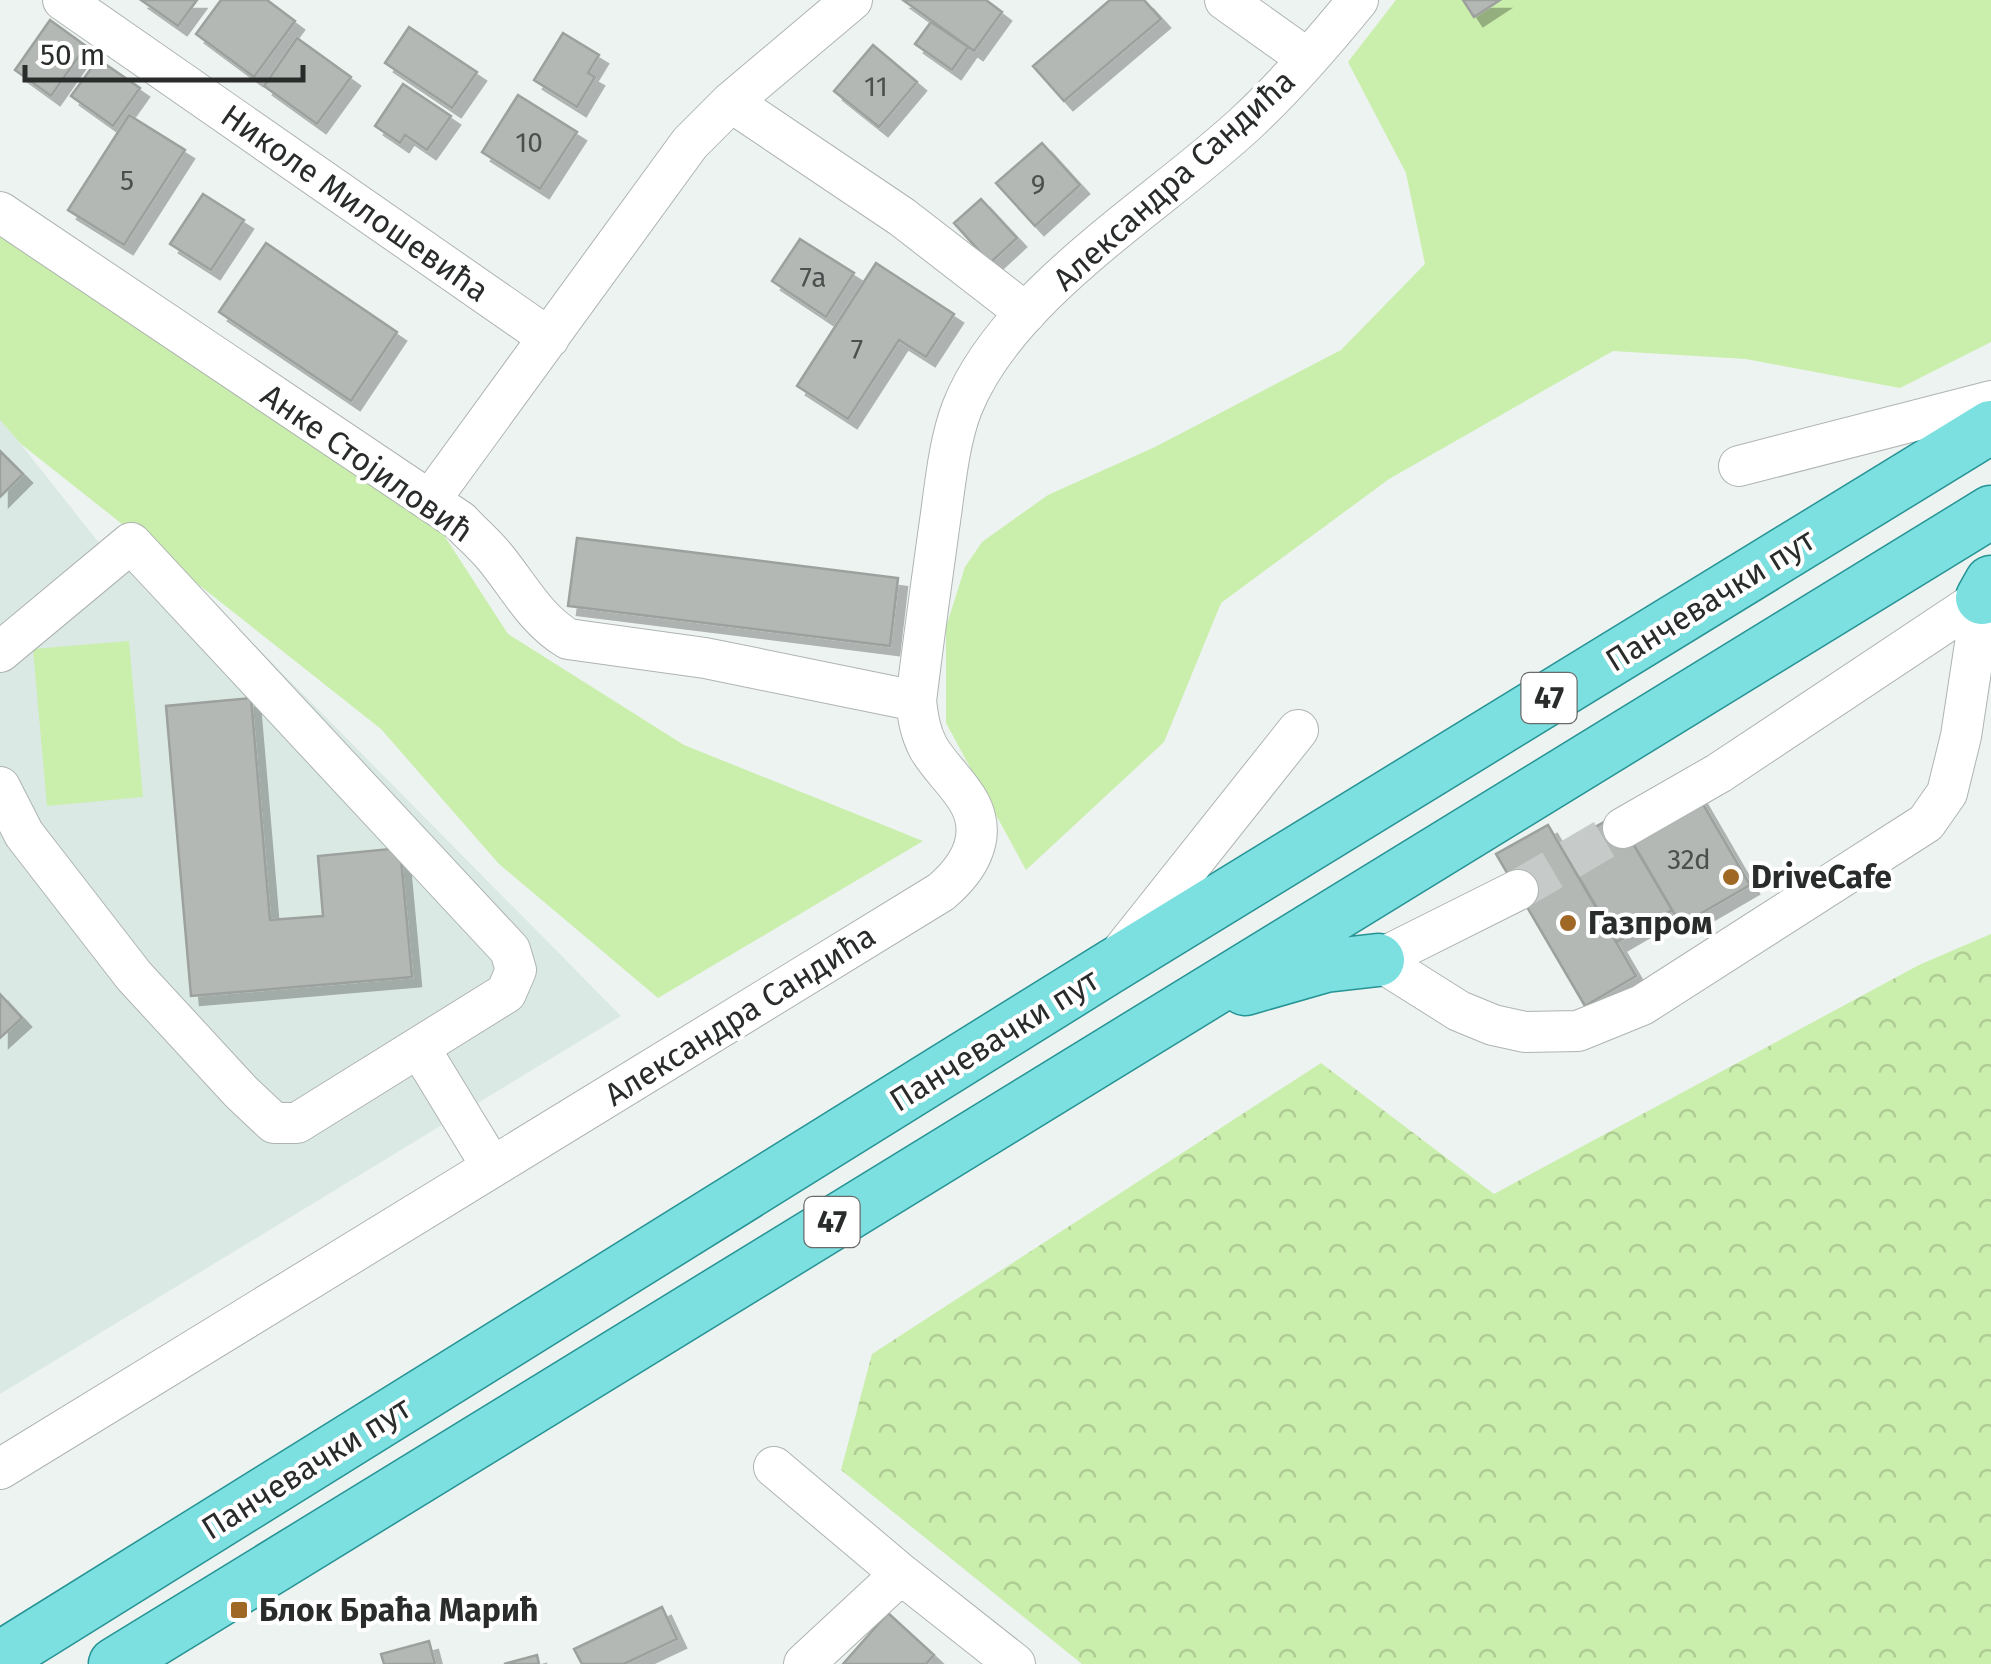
<svg xmlns="http://www.w3.org/2000/svg" width="1991" height="1664" viewBox="0 0 1991 1664" font-family="'Fira Sans',sans-serif">
	<style>
		.built { fill: #dbe9e5 }
		.green { fill: #caeeab }
		.forest { fill: url(#forest-crowns) }
		.building { fill: #b4b8b5; stroke: #9ca19d; stroke-width: 2.5; filter: url(#shadow) }
		.lines { fill: none; stroke-linecap: round; stroke-linejoin: round }
		.minor-tunnel { stroke: #c6cbca; stroke-width: 40; stroke-dasharray: 40 20; stroke-linecap: butt }
		.minor-casing { stroke: #aeb4b2; stroke-width: 42 }
		.major-casing { stroke: #269394; stroke-width: 55 }
		.minor { stroke: #fff; stroke-width: 40 }
		.major { stroke: #7cdfe0; stroke-width: 52 }
		.poi-dot { fill: #a06825; stroke: #fff; stroke-width: 4 }
		.labels { text-anchor: middle; dominant-baseline: central; stroke-width: 8; stroke-linejoin: round; paint-order: stroke }
		.number-label { font-size: 28px; fill: #4c4f4e }
		.shield { fill: #fff; stroke: #6a6b6b; stroke-width: 2.5 }
		.shield-label { font-size: 30px; font-weight: bold; fill: #2a2c2c }
		.street-label { font-size: 32px; fill: #2a2c2c; stroke: #fff }
		.poi-label { font-size: 32px; font-weight: bold; fill: #2a2c2c; stroke: #fff; text-anchor: start }
	</style>
	<defs>
		<pattern id="forest-crowns" width="20" height="18" patternUnits="userSpaceOnUse" patternTransform="scale(2.5)"><rect width="20" height="18" fill="#caeeab"/><path d="M2 6a3 3 0 1 1 6 0M12 15a3 3 0 1 1 6 0" fill="none" stroke="#aecc93"/></pattern>
		<filter id="shadow"><feDropShadow dx="9" dy="9" stdDeviation="0" flood-color="#0004"/></filter>
	</defs>
	<rect width="100%" height="100%" fill="#edf3f1"/>
	<!-- built -->
	<path class="built" d="M0,418L100,544L129,518L621,1016L0,1394Z"/>
	<!-- green -->
	<path class="green" d="M1396,0H1991V342L1900,388L1746,359L1613,351L1389,479L1221,603L1164,742L1026,870L946,723V627L965,567L982,542L1048,495L1155,447L1341,350L1425,264L1406,173L1348,62Z
		M0,224L429,512L508,634L684,745L923,841L658,998L499,864L381,729L21,444L0,420Z
		M129,641L143,797L47,806L33,649Z"/>
	<!-- forest -->
	<path class="forest" d="M1991,934V1664H1082L841,1470L872,1354L1321,1063L1494,1194L1919,965Z"/>
	<!-- building -->
	<path class="building" d="M141,0H197L178,26Z
		M221,0H267L295,21L254,77L196,34Z
		M903,0H986L1002,12L974,51Z
		M1110,0H1144L1161,19L1064,101L1033,66Z
		M1463,0H1500L1474,17Z
		M50,20L86,46L51,96L15,70Z
		M931,22L968,47L952,70L915,44Z
		M409,27L477,72L452,108L385,63Z
		M563,33L599,55L588,73L595,77L577,107L534,80Z
		M297,38L351,77L317,124L264,86Z
		M873,45L917,82L879,127L834,91Z
		M98,59L140,88L113,126L71,96Z
		M403,84L451,116L427,150L405,135L400,143L375,126Z
		M518,95L577,132L540,189L482,152Z
		M129,115L185,150L124,245L68,210Z
		M1042,143L1080,185L1035,226L996,183Z
		M203,194L244,220L211,270L170,244Z
		M981,199L1017,238L990,263L954,223Z
		M800,239L854,273L826,317L772,281Z
		M266,243L397,332L351,401L219,312Z
		M876,263L954,314L926,357L899,340L848,419L797,386Z
		M0,451L23,474L0,497Z
		M577,538L898,578L890,646L568,606Z
		M251,698L270,920L323,916L318,856L400,848L412,977L191,996L166,706Z
		M1696,792L1750,885L1681,925L1627,833Z
		M1616,815L1672,910L1617,942L1561,847Z
		M1548,825L1636,976L1585,1006L1496,854Z
		M0,994L22,1018L0,1038Z
		M662,1607L677,1639L624,1664H582L574,1649Z
		M888,1613L934,1655L926,1664H843Z
		M429,1641L435,1664H384L381,1654Z
		M537,1655L539,1664H504Z"/>
	<g class="lines">
		<!-- minor-tunnel -->
		<path class="minor-tunnel" d="M1518,890L1623,828"/>
		<defs>
			<path id="minor" d="M63,0L549,338
				M1225,0L1308,59
				M731,102L902,217L1026,313
				M0,212L460,521C471,533 484,544 494,556C519,586 534,618 568,639L705,658L916,701
				M1739,466L1991,401
				M430,500L690,143L731,102L852,0
				M0,652L131,543L510,950L516,970L506,993L297,1123H274L241,1092L134,976L24,834L0,787
				M1623,828L1719,773L1982,598
				M1123,950L1298,730
				M1378,960L1459,1011L1493,1025L1525,1032L1578,1031L1642,1005L1926,823L1947,793L1961,736L1982,598
				M1378,960L1518,890
				M420,1049L492,1167
				M774,1467L901,1574L1015,1664
				M0,1469L941,892C967,870 988,839 970,804C959,783 939,767 928,747C920,732 918,717 916,701C923,643 931,586 939,528C945,488 948,445 962,408C1007,294 1158,205 1245,124C1286,86 1323,43 1358,0
				M804,1664L901,1574"/>
			<path id="major" d="M1982,598L1991,582
				M1245,989L1325,966L1378,960
				M0,1658L1107,969L1991,427
				M115,1664L1991,512"/>
		</defs>
		<!-- minor casing -->
		<use href="#minor" class="minor-casing"/>
		<!-- major casing -->
		<use href="#major" class="major-casing"/>
		<!-- minor -->
		<use href="#minor" class="minor"/>
		<!-- major -->
		<use href="#major" class="major"/>
	</g>
	<!-- markers -->
	<g class="poi-dot">
		<circle cx="1731" cy="877" r="10"/>
		<circle cx="1568" cy="923" r="10"/>
		<rect x="229" y="1600" width="20" height="20" rx="5"/>
	</g>
	<g class="labels">
		<!-- number labels -->
		<g class="number-label">
			<text x="876" y="86">11</text>
			<text x="529" y="142">10</text>
			<text x="127" y="180">5</text>
			<text x="1038" y="184">9</text>
			<text x="813" y="277">7a</text>
			<text x="857" y="349">7</text>
			<text x="1689" y="859">32d</text>
		</g>
		<!-- shield labels -->
		<g class="shield">
			<rect x="1521.5" y="673" width="55" height="50" rx="8"/>
			<rect x="804.5" y="1197" width="55" height="50" rx="8"/>
		</g>
		<g class="shield-label">
			<text x="1549" y="698">47</text>
			<text x="832" y="1222">47</text>
		</g>
		<!-- street labels -->
		<g class="street-label">
			<text transform="translate(1174 180) rotate(-42)">Александра Сандића</text>
			<text transform="translate(355 203) rotate(35)">Николе Милошевића</text>
			<text transform="translate(367 463) rotate(35)">Анке Стојиловић</text>
			<text transform="translate(1710 600) rotate(-32)">Панчевачки пут</text>
			<text transform="translate(740 1015) rotate(-32)">Александра Сандића</text>
			<text transform="translate(994 1040) rotate(-32)">Панчевачки пут</text>
			<text transform="translate(306 1468) rotate(-32)">Панчевачки пут</text>
		</g>
		<!-- poi labels -->
		<g class="poi-label">
			<text x="1751" y="877">DriveCafe</text>
			<text x="1588" y="923">Газпром</text>
			<text x="259" y="1610">Блок Браћа Марић</text>
		</g>
	</g>
	<!-- scale -->
	<path d="M25 65v15h278v-15" fill="none" stroke="#2a2c2c" stroke-width="5"/>
	<text x="40" y="65" font-size="30" fill="#2a2c2c" stroke="#ffffff" stroke-width="8" paint-order="stroke">50 m</text>
</svg>
